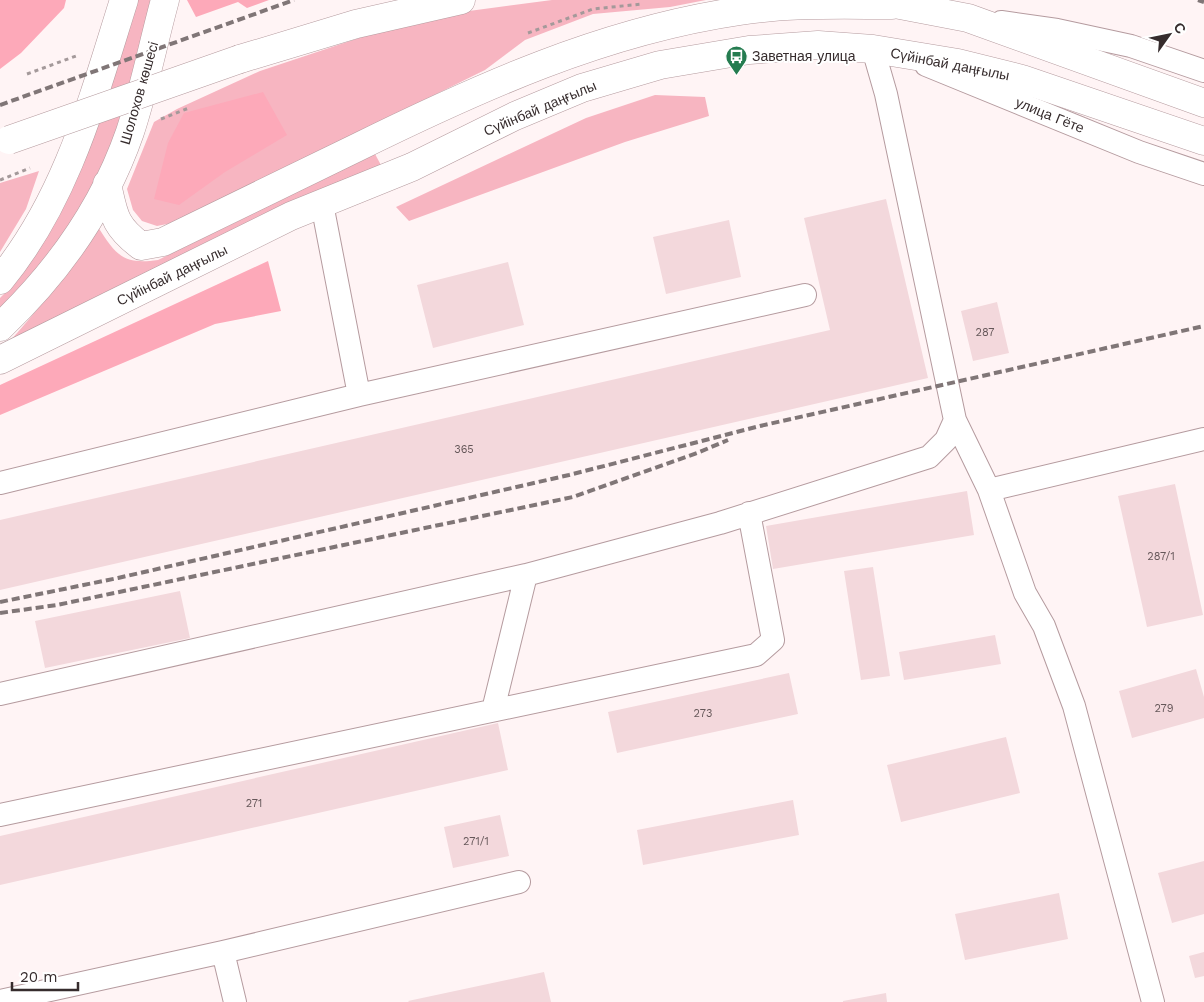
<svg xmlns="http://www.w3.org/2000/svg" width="1204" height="1002" viewBox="0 0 1204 1002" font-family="'Work Sans',sans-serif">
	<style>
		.green { fill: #f7b5c1 }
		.forest { fill: #fda9b9 }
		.building { fill: #f3d8dc }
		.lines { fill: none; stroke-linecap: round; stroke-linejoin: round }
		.minor-casing { stroke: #b59b9f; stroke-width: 24 }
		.major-casing { stroke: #b59b9f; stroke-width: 29 }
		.path { stroke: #a4999a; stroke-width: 3; stroke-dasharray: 4 4; stroke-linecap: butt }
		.minor { stroke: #fff; stroke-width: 22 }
		.major { stroke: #fff; stroke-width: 28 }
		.rail { stroke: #807677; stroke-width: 4; stroke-dasharray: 8 4; stroke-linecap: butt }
		.major-bridge-casing { stroke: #b59b9f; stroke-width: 29; stroke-linecap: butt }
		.major-bridge { stroke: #fff; stroke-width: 28 }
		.labels { text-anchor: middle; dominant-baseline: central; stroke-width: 4; stroke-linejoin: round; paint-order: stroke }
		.number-label { font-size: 11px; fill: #655759 }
		.poi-label { font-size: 14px; fill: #362c2d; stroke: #fff; text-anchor: start }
		.street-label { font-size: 14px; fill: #362c2d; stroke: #fff }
	</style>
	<rect width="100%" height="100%" fill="#fff4f5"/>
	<!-- green -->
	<path class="green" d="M136,0H151C139,45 129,92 114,136C92,199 49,262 0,308V298C11,288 19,274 28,262C86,183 108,92 136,0Z
		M552,0H706L670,7L593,14L525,40L485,70L177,222L157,226L142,221L133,210L127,189L154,122L177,109L260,71L362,37L469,11Z
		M655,95L705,97L709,116L625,142L409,221L396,207L586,118Z
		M375,154L382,167L8,343C42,306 71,268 98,227C116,255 123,265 158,260Z
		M39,171L26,209L0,252V183Z"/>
	<!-- forest -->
	<path class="forest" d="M0,0H66L64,8L21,53L0,69Z
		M187,0H269L247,8L238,2L196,17Z
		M263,92L287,135L225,172L179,205L154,199L168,143L184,113Z
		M268,261L281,311L215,324L0,415V385Z"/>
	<!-- building -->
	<path class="building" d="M886,199L928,378L0,590V520L830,330L804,218Z
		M729,220L741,277L666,294L653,237Z
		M508,262L524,325L433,348L417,285Z
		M997,302L1009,353L973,361L961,311Z
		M1175,484L1203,615L1147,627L1118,496Z
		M967,491L974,535L773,569L766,526Z
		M873,567L890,676L861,680L844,571Z
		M180,591L190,638L45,668L35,621Z
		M995,635L1001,664L904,680L899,652Z
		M1196,669L1204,697V718L1132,738L1119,691Z
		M789,673L798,714L617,753L608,712Z
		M498,723L508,770L0,885V836Z
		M1006,737L1020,793L901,822L887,765Z
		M793,800L799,835L643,865L637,830Z
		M500,815L509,856L453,868L444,827Z
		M1204,861V914L1172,923L1158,873Z
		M1059,893L1068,939L965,960L955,914Z
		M1204,952V976L1195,978L1189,956Z
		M544,972L551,1002H409L408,1001Z
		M886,993L887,1002H843V1001Z"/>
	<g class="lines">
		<defs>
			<path id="minor" d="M1001,22L1057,30L1131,46L1204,71
				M926,65L1139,152L1204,174
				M322,204L359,395L805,295
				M955,420L989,490L1025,593L1044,626L1074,706L1153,1002
				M0,483L359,395
				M989,490L1204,439
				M0,694L526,575L720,523L929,457L946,440L955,420L886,94L873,49
				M493,710L526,575
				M0,815L756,655L773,640L749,513
				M223,952L235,1002
				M0,1001L223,952L519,882"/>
			<path id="major" d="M874,0L968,18L1204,103
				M240,59L356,24L461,0
				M107,184C114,215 114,226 141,246L163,242C227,211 291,180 356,148C478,88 603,31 740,11C789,3 841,5 892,5
				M0,280C67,199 93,98 124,0
				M0,327C57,273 104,207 130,132C144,90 153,44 165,0
				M0,360L291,216L412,167L515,116L582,88L660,65L749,50L818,45L873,49L958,63L1022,79L1204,141"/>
		</defs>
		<!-- minor casing -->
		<use href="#minor" class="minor-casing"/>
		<!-- major casing -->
		<use href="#major" class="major-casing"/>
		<!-- path -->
		<path class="path" d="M528,33L593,9L642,4
			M27,74L76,56
			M161,119L189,108
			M0,180L30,168"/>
		<!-- minor -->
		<use href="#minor" class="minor"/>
		<!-- major -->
		<use href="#major" class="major"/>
		<!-- rail -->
		<path class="rail" d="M1198,0L1204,2
			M0,105L294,0
			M0,602L118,578L569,475L760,426L1204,326
			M0,613L57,605L573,497L697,453L728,440"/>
		<defs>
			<path id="major-bridge" d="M9,140L240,59"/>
		</defs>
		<!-- major-bridge casing -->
		<use href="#major-bridge" class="major-bridge-casing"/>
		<!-- major-bridge -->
		<use href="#major-bridge" class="major-bridge"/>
	</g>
	<!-- icons -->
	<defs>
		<symbol id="bus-pin" viewBox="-11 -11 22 30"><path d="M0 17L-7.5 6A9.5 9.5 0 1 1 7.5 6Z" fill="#257c50" stroke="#fff"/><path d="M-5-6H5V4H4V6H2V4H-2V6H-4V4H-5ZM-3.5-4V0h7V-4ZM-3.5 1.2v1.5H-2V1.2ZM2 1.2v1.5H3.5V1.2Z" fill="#fff"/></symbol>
	</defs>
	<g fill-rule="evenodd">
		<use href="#bus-pin" x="724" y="44" width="25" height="34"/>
	</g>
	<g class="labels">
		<!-- number labels -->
		<g class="number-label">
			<text x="985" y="332">287</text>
			<text x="464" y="449">365</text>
			<text x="1161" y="556">287/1</text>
			<text x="1164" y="708">279</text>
			<text x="703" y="713">273</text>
			<text x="254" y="803">271</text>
			<text x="476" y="841">271/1</text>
		</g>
		<!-- poi labels -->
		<g class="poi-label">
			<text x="752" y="56">Заветная улица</text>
		</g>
		<!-- street labels -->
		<g class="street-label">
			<text transform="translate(950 64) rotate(11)">Сүйінбай даңғылы</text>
			<text transform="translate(139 93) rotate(-74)">Шолохов көшесі</text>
			<text transform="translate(540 108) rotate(-23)">Сүйінбай даңғылы</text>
			<text transform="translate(1050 115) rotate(22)">улица Гёте</text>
			<text transform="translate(172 275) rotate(-26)">Сүйінбай даңғылы</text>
		</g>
	</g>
	<!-- north arrow -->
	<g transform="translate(1169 35) rotate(57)" stroke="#ffffff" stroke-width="4" paint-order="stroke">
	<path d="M0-4L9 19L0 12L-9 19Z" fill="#362c2d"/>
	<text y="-8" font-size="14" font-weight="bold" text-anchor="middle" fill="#362c2d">С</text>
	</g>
	<!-- scale -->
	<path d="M12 982v8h66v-8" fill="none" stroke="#362c2d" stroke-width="2.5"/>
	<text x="20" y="982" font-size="15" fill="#362c2d" stroke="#ffffff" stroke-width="4" paint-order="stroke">20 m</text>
</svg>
